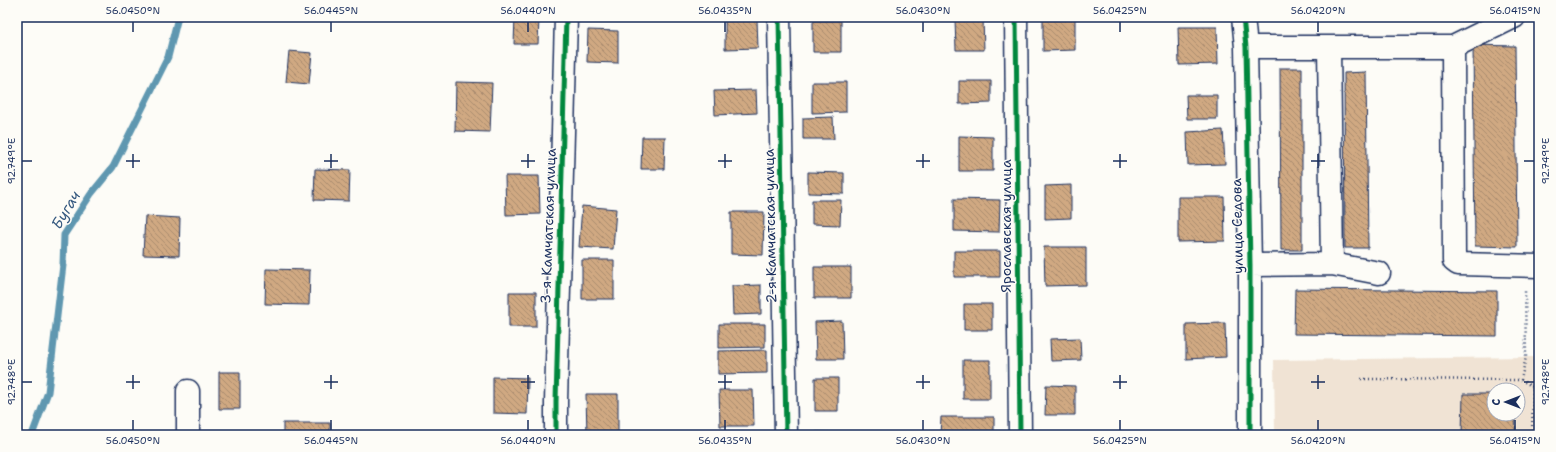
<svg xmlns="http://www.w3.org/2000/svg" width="1556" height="452" viewBox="0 0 1556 452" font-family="'Shantell Sans',sans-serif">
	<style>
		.built { fill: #f0e3d4; fill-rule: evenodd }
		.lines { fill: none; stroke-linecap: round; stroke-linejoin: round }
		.stream { stroke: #5f97b0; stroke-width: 7 }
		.building { fill: url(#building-back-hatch); stroke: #1b2f5e }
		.minor-casing { stroke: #1b2f5e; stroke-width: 25 }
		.path { stroke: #1b2f5e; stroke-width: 2.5; stroke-dasharray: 1 3; stroke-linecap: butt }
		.minor { stroke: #fdfcf7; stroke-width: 22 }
		.cycleway-casing { stroke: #fdfcf7; stroke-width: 8 }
		.cycleway { stroke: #00873e; stroke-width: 5 }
		.ticks { fill: none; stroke: #1b2f5e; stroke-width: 1.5 }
		.labels { text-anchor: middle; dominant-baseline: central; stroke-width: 3; stroke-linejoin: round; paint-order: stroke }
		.street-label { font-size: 14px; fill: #1b2f5e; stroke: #fdfcf7 }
		.water-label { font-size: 15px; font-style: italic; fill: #375a80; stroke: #fdfcf7 }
		.neatline { fill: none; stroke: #1b2f5e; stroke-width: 1.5 }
		.ticks-label { font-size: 10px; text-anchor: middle; fill: #1b2f5e }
	</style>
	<defs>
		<pattern id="building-back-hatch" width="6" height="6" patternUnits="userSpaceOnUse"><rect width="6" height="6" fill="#d0a982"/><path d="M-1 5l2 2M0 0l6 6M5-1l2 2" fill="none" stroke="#a88a6e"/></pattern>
	</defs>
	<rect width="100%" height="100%" fill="#fdfcf7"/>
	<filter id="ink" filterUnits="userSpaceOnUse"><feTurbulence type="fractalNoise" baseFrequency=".025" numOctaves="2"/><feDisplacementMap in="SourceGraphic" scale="8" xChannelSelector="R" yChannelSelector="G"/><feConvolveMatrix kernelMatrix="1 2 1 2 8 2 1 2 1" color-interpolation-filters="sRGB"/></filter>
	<g filter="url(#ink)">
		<!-- built -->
		<path class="built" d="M1539,357V435H1275L1274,360ZM1494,390H1518V414H1494Z"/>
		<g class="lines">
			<!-- stream -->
			<path class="stream" d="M32,435L48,392L63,265L64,235L91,194L113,167L168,57L178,17"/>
		</g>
		<!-- building -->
		<path class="building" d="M515,17H539L538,44H514Z
			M1043,17H1075V50L1043,51Z
			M955,19H983L984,50H956Z
			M757,20L758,48L725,49V21Z
			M813,21H841V52H813Z
			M1178,27H1217L1218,64L1179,65Z
			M588,30L618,31V63L587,62Z
			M1473,45L1515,46L1517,247L1475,246Z
			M289,51L312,53L309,84L286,82Z
			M1280,68H1302V250H1281Z
			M1366,72L1368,248H1345L1344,73Z
			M959,81H991V103L959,104Z
			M456,82L492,83L490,132L455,131Z
			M812,82H846V112L812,113Z
			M756,90L757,113L715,115L714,91Z
			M1186,95H1217V119H1187Z
			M833,117L834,139H803V118Z
			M1223,130L1225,164L1188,165L1187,132Z
			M959,136L993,137V171H959Z
			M642,137H665L664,169H641Z
			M315,169L350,170L349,201L314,200Z
			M808,172L844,173V194L808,193Z
			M505,176H539L540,214L506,215Z
			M1071,185V218L1045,219V186Z
			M1178,197H1224L1225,241L1178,242Z
			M954,199L1000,200L999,232L954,231Z
			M812,200H841L840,225L812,224Z
			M582,206L616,209L613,249L579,247Z
			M731,212H764L763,255L731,254Z
			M145,216L180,218L179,256L143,255Z
			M1044,247H1086V285L1045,286Z
			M954,251H1000V277H954Z
			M582,260H614V299H582Z
			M814,267H851V298H814Z
			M266,269L310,270L309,305L265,304Z
			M761,285V314L733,315L732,286Z
			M1295,289L1497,291V336L1294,334Z
			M509,292H536V327H509Z
			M964,304H992V330H964Z
			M842,321L843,359H816L815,322Z
			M1225,323L1226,357L1186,359V324Z
			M719,324H765V347L719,348Z
			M1080,338L1081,360L1051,361L1050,339Z
			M767,350V373L718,374V351Z
			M963,360H990V399H963Z
			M219,372H240V409H219Z
			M493,377L528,378L527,414L493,413Z
			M815,378H838V411H815Z
			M1046,385L1075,386V415H1045Z
			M719,390H753L754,426H720Z
			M586,394H618V435H587Z
			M1463,394H1494V414H1516L1515,435H1462Z
			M941,417H994V435H940Z
			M283,423H330V435H283Z
			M816,432L847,433V435H816Z"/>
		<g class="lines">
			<defs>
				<path id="minor" d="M779,17L786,435
					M1016,17L1020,435
					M1243,17L1246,47L1250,265V435
					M1246,47H1453L1514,17
					M1453,47L1454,261L1458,264L1539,266
					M1329,48L1332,264
					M1250,265L1332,264L1379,273
					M188,391V435
					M556,435V402L566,17"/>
			</defs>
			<!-- minor casing -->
			<use href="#minor" class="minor-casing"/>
			<!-- path -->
			<path class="path" d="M1361,379L1521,380L1533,387L1532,435
				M1521,380L1526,357L1525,289"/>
			<!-- minor -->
			<use href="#minor" class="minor"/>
			<defs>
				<path id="cycleway" d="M779,17L786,435
					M1016,17L1020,435
					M1243,17L1246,47L1250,265V435
					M556,435V402L566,17"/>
			</defs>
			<!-- cycleway casing -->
			<use href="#cycleway" class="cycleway-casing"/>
			<!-- cycleway -->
			<use href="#cycleway" class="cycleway"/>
		</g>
	</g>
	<!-- ticks -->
	<path class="ticks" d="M133,22V32M331,22V32M528,22V32M725,22V32M923,22V32M1120,22V32M1318,22V32M1515,22V32M133,154V168M331,154V168M528,154V168M725,154V168M923,154V168M1120,154V168M1318,154V168M22,161H32M126,161H140M324,161H338M521,161H535M718,161H732M916,161H930M1113,161H1127M1311,161H1325M1524,161H1534M133,375V389M331,375V389M528,375V389M725,375V389M923,375V389M1120,375V389M1318,375V389M22,382H32M126,382H140M324,382H338M521,382H535M718,382H732M916,382H930M1113,382H1127M1311,382H1325M1524,382H1534M133,420V430M331,420V430M528,420V430M725,420V430M923,420V430M1120,420V430M1318,420V430M1515,420V430"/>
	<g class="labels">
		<!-- street labels -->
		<g class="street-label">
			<text transform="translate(548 226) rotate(-88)">3-я Камчатская улица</text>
			<text transform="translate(770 226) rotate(-91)">2-я Камчатская улица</text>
			<text transform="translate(1006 226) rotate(-90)">Ярославская улица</text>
			<text transform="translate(1237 226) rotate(-91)">улица Седова</text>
		</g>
		<!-- water labels -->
		<g class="water-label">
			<text transform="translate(66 210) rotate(-59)">Бугач</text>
		</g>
	</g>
	<!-- margin -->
	<rect width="1556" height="452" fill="none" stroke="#fdfcf7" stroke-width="44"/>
	<!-- north arrow -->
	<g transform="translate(1506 402) rotate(270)"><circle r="19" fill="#fdfcf7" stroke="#a3aaba"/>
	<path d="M0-3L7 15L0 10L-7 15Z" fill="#1b2f5e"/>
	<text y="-6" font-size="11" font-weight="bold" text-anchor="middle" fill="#1b2f5e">С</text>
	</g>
	<rect x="22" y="22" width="1512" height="408" class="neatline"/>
	<g class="ticks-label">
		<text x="133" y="14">56.0450°N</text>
		<text x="331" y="14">56.0445°N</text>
		<text x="528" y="14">56.0440°N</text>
		<text x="725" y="14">56.0435°N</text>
		<text x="923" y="14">56.0430°N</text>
		<text x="1120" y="14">56.0425°N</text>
		<text x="1318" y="14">56.0420°N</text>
		<text x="1515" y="14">56.0415°N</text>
		<text transform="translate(1545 161) rotate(-90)" y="4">92.749°E</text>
		<text transform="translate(11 161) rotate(-90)" y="4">92.749°E</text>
		<text transform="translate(1545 382) rotate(-90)" y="4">92.748°E</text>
		<text transform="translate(11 382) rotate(-90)" y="4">92.748°E</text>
		<text x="133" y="444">56.0450°N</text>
		<text x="331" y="444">56.0445°N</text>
		<text x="528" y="444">56.0440°N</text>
		<text x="725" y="444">56.0435°N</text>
		<text x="923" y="444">56.0430°N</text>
		<text x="1120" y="444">56.0425°N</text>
		<text x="1318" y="444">56.0420°N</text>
		<text x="1515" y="444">56.0415°N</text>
	</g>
</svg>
